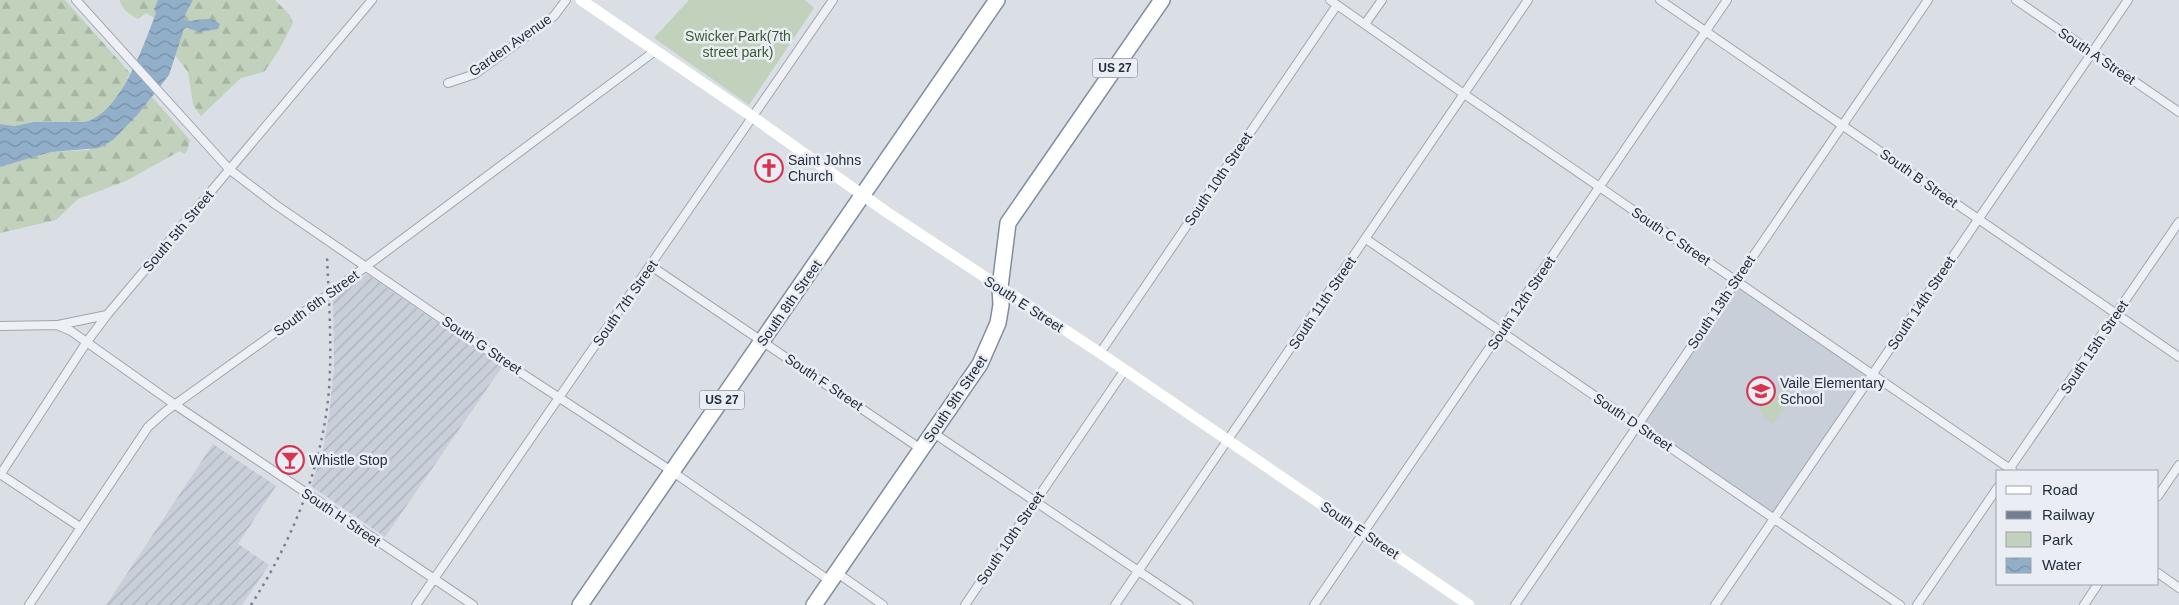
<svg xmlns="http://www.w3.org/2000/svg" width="2179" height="605" viewBox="0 0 2179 605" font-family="Helvetica,sans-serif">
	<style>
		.built { fill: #c8cfd9 }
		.industrial { fill: url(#industrial-furrows) }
		.green { fill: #c1d1bb }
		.forest { fill: url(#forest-firs) }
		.water { fill: url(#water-waves) }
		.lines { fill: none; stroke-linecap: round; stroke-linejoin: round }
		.street-casing { stroke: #a0a6b0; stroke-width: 10 }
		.highway-casing { stroke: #818d9e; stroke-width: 18 }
		.street { stroke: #edf0f5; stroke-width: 8 }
		.secondary { stroke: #fff; stroke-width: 11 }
		.highway { stroke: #fff; stroke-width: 15 }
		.rail { stroke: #737f91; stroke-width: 2.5; stroke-dasharray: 2.5 5; stroke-linecap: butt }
		.labels { text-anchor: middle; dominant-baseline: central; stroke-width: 5; stroke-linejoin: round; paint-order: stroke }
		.shield { fill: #eaeef4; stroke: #5f6874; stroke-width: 1 }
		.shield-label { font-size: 12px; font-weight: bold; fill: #242e3d }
		.park-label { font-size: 14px; fill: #395a30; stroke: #eaeef4 }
		.street-label { font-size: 14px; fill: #242e3d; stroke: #eaeef4 }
		.poi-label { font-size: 14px; fill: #242e3d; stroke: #eaeef4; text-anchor: start }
	</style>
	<defs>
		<pattern id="industrial-furrows" width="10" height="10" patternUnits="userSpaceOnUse" patternTransform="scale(1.25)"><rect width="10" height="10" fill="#c8cfd9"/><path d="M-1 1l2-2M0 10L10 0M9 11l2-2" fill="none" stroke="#acb2bb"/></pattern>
		<pattern id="forest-firs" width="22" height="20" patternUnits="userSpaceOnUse" patternTransform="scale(1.25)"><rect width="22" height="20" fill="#c1d1bb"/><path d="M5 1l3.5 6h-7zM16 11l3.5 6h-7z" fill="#a6b4a2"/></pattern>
		<pattern id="water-waves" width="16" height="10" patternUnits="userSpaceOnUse" patternTransform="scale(1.25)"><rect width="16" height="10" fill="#92afca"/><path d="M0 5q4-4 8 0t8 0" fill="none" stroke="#778fa5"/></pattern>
	</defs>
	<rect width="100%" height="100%" fill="#dadfe6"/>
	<!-- built -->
	<path class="built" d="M1736,280L1872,375L1774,519L1638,425Z"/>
	<!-- industrial -->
	<path class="industrial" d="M367,274L502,367L385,537L311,486L322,455L329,415L334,367L333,298Z
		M213,444L276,486L238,544L269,565L242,605H106Z"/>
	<!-- green -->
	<path class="green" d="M689,0H805L814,8L749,105L654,38Z
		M1768,391L1788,403L1773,424L1763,416L1758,405Z"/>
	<!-- forest -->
	<path class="forest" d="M0,0H65L130,73C120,93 109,118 84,122H34L14,126L0,124Z
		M120,0H158L154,9L156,13L154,18L146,13L138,19C130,15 121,9 120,0Z
		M193,0H275L290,15L293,23L279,50L264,72L241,78L201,116L193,105L188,72L175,55L184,29C194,27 202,34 214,29L209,20L184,21L186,13Z
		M152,97L190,140L187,151L184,154L180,151L126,181L78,199L56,220L0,233V167L51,152L89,150L139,113Z"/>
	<!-- water -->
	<path class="water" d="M158,0H193L186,13L184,21C197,22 209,14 220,24L218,29L200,32L187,28L184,29L169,75L139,113L113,140L99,148L51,152L0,167V124L14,126L34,122H84C120,116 144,44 156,13L154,9Z"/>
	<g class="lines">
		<defs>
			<path id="street" d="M76,0L229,169L276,205L503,361L673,472L830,581
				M1330,0L1464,94L2013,471
				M1660,0L2179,357
				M2016,0L2179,112
				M1365,24L1382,0
				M448,83L475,74L554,16L566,0
				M1366,239L1900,605
				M651,266L921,449
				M58,325L107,315
				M0,326L57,325L71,331L174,404L473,605
				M1100,353L1337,5
				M932,432L1189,605
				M2008,471L2179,222
				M0,474L80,527
				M0,475L86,343L107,315L372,0
				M2158,496L2179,465
				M836,572L883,605
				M2158,573L2179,588
				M29,605L148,427L166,411L329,294L655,51
				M416,605L833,0
				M965,605L1124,371
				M1115,605L1528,0
				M1314,605L1727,0
				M1515,605L1928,0
				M1715,605L2128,0
				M1917,605L1998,487
				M2084,605L2098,584"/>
			<path id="highway" d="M580,605L997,0
				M814,605L980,364L998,323L1001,305L1000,287L1008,223L1162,0"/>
		</defs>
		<!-- street casing -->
		<use href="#street" class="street-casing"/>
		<!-- highway casing -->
		<use href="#highway" class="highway-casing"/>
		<!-- street -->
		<use href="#street" class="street"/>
		<!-- secondary -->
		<path class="secondary" d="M581,0L753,117L885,211L1100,353L1469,605"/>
		<!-- highway -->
		<use href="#highway" class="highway"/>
		<!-- rail -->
		<path class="rail" d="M251,605C293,539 322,468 329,390C332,345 329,301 327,257"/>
	</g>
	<!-- icons -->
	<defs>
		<symbol id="church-ring" viewBox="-11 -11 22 22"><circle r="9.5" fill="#eaeef4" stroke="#d73451" stroke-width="1.5"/><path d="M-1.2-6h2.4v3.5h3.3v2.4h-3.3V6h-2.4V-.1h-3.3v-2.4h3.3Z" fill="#d73451"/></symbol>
		<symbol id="school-ring" viewBox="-11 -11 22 22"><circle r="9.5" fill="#eaeef4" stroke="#d73451" stroke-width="1.5"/><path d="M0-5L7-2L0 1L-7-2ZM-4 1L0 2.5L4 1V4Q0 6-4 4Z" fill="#d73451"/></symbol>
		<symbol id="bar-ring" viewBox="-11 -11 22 22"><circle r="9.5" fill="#eaeef4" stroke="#d73451" stroke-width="1.5"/><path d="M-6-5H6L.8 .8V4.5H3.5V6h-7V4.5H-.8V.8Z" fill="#d73451"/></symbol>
	</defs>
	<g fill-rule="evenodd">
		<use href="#church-ring" x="753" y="152" width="32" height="32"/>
		<use href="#school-ring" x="1745" y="375" width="32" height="32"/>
		<use href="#bar-ring" x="274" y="444" width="32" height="32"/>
	</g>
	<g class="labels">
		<!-- shield labels -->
		<g class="shield">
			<rect x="1092.5" y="58.5" width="45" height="19" rx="4"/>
			<rect x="699.5" y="390.5" width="45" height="19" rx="4"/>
		</g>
		<g class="shield-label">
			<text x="1115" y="68">US 27</text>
			<text x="722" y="400">US 27</text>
		</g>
		<!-- park labels -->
		<g class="park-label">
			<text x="738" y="36">Swicker Park(7th<tspan x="738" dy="16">street park)</tspan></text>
		</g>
		<!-- street labels -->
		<g class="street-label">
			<text transform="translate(510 45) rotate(-35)">Garden Avenue</text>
			<text transform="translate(2097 56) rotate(34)">South A Street</text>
			<text transform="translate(1919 178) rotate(35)">South B Street</text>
			<text transform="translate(1218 179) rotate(-56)">South 10th Street</text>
			<text transform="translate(178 231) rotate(-50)">South 5th Street</text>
			<text transform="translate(1671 236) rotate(34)">South C Street</text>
			<text transform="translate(1721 302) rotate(-56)">South 13th Street</text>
			<text transform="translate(316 303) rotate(-36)">South 6th Street</text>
			<text transform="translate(625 303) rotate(-55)">South 7th Street</text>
			<text transform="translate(789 303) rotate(-55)">South 8th Street</text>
			<text transform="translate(1322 303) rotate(-56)">South 11th Street</text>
			<text transform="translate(1521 303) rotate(-56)">South 12th Street</text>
			<text transform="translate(1921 303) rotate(-56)">South 14th Street</text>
			<text transform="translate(1024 304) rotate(33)">South E Street</text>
			<text transform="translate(482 345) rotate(34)">South G Street</text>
			<text transform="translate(2094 347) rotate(-56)">South 15th Street</text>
			<text transform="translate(824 382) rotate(34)">South F Street</text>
			<text transform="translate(955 399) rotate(-56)">South 9th Street</text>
			<text transform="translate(1633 422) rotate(34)">South D Street</text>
			<text transform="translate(341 517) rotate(34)">South H Street</text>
			<text transform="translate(1360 530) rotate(34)">South E Street</text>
			<text transform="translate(1010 538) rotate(-56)">South 10th Street</text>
		</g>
		<!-- poi labels -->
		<g class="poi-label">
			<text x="788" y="160">Saint Johns<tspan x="788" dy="16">Church</tspan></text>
			<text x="1780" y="383">Vaile Elementary<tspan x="1780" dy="16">School</tspan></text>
			<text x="309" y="460">Whistle Stop</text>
		</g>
	</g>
	<!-- legend -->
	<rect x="1996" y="470" width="162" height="115" fill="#eaeef4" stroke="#9ba1ab"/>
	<rect x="2006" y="486" width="25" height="8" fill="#ffffff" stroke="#9ba1ab"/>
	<text x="2042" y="495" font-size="15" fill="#242e3d">Road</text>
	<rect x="2006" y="511" width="25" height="8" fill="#737f91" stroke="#9ba1ab"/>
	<text x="2042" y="520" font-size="15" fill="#242e3d">Railway</text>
	<rect x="2006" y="532" width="25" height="15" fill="#c1d1bb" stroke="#9ba1ab"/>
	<text x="2042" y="545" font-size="15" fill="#242e3d">Park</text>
	<rect x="2006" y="558" width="25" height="15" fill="url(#water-waves)" stroke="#9ba1ab"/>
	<text x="2042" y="570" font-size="15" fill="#242e3d">Water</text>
</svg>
